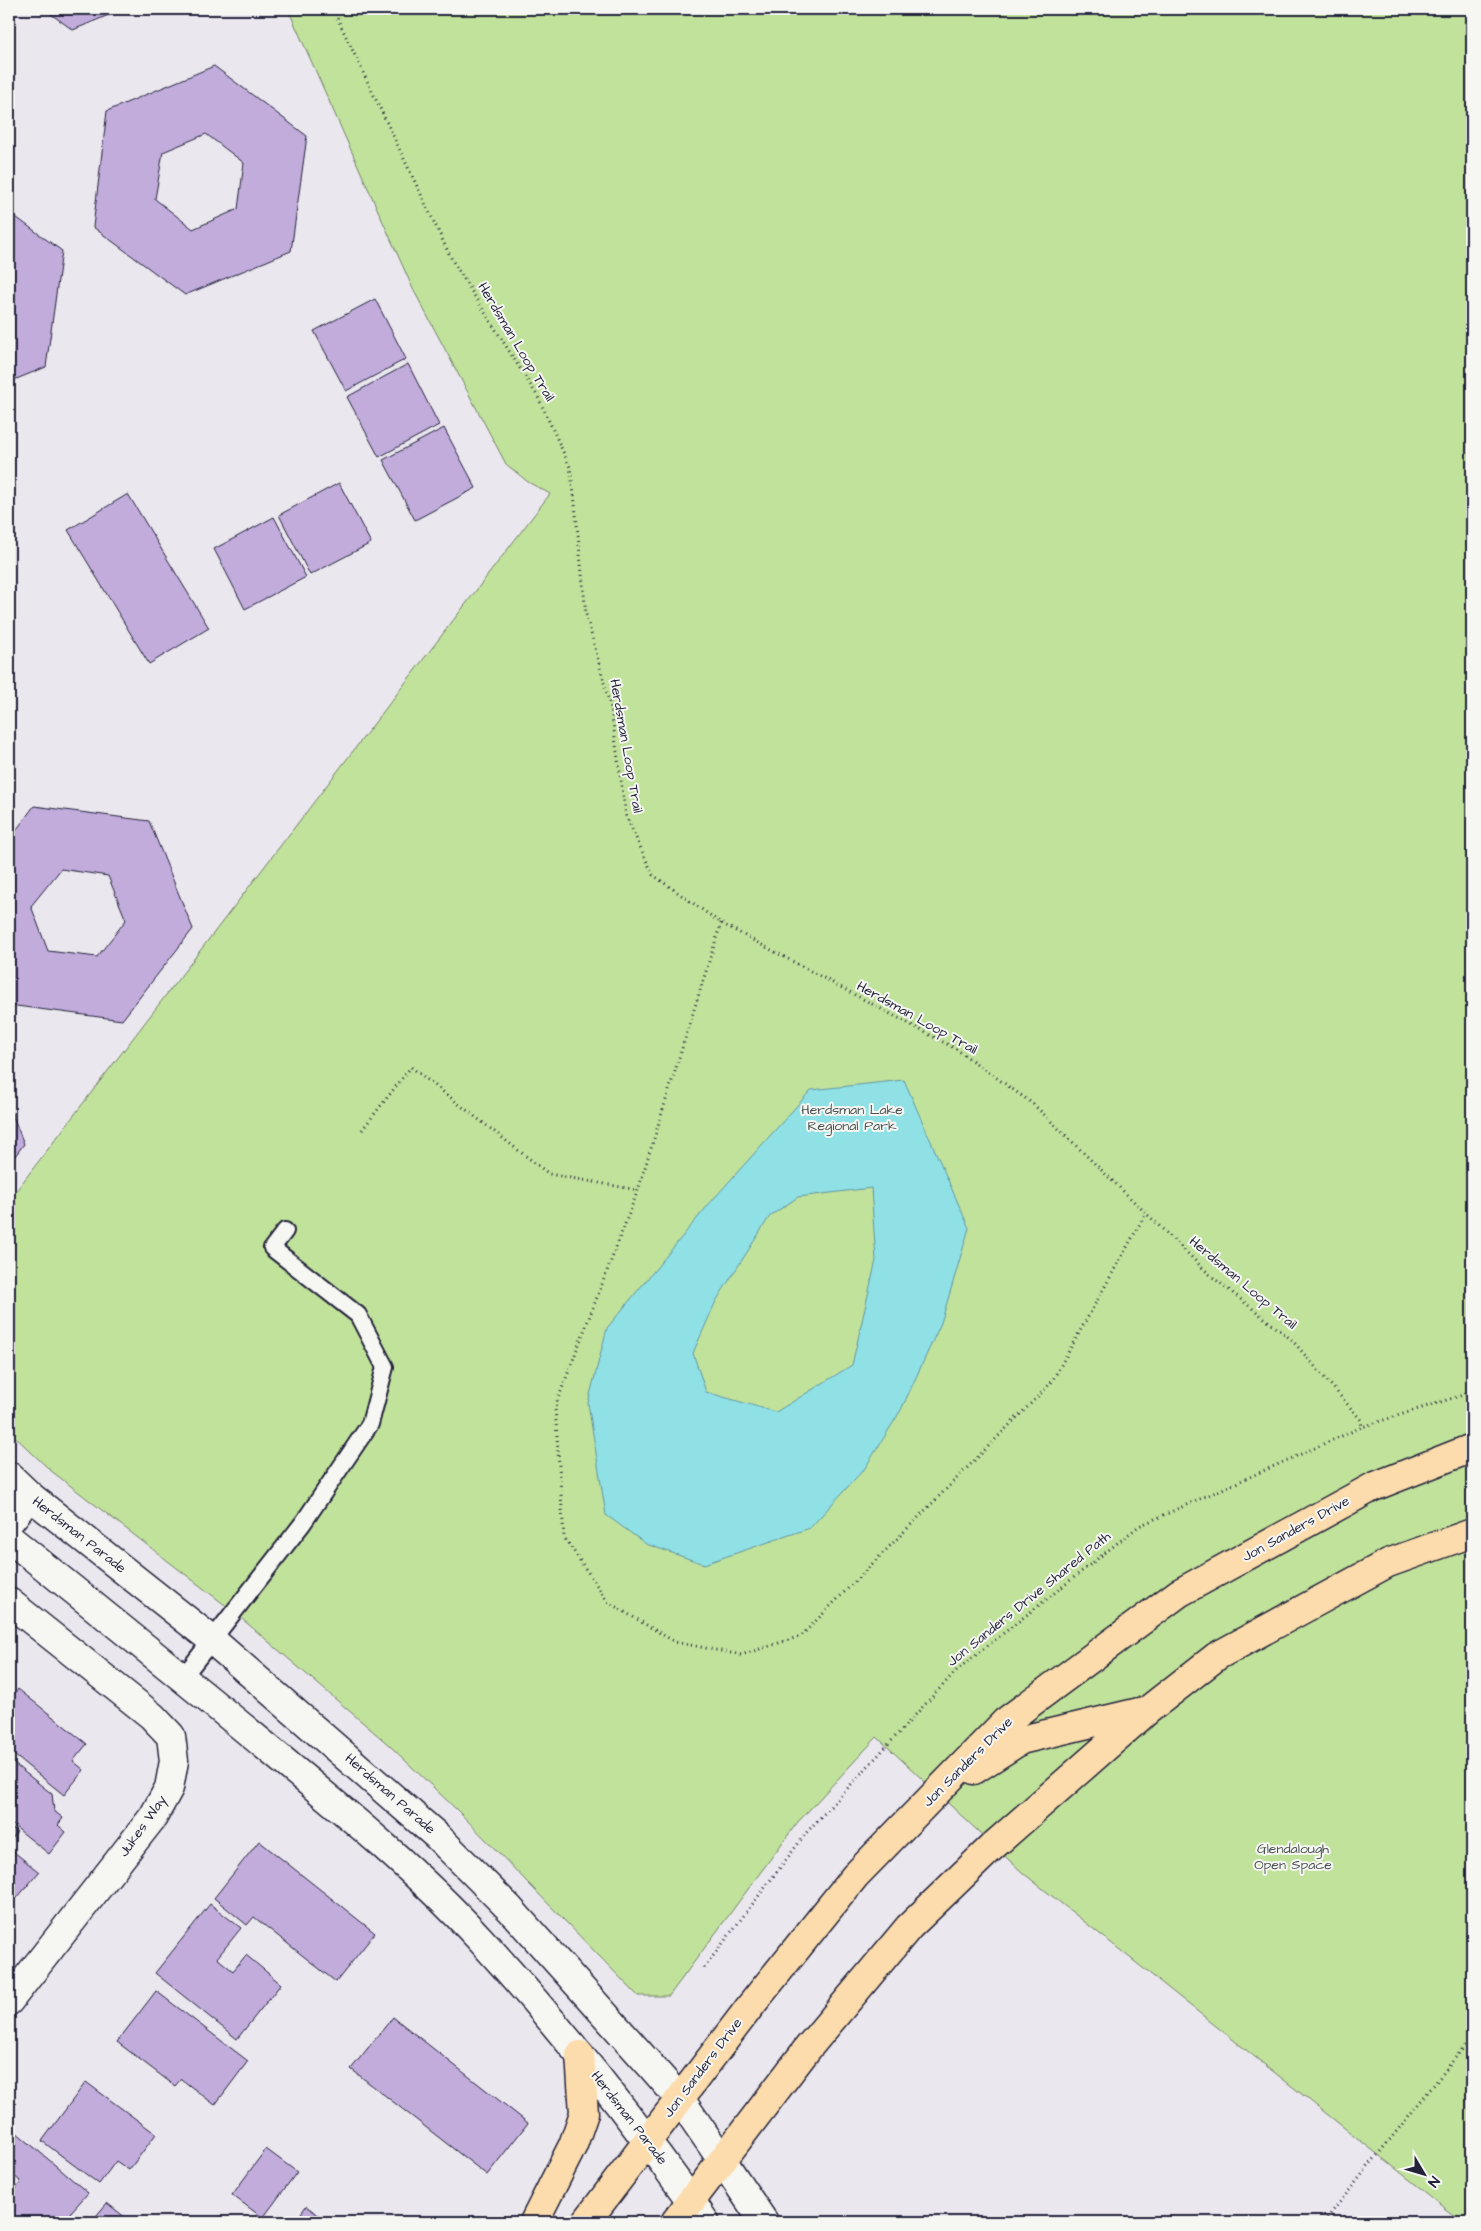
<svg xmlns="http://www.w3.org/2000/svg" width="1481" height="2231" viewBox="0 0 1481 2231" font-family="'Architects Daughter',sans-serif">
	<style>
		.green { fill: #c1e29b; stroke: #72826b }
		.water { fill: #8fe1e6; stroke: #6395a2; fill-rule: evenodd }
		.building { fill: #c1acdc; stroke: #22223b; fill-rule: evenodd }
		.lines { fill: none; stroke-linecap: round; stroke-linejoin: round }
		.lane-casing { stroke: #22223b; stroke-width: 20 }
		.street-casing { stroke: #22223b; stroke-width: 31 }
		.secondary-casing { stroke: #22223b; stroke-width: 31 }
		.primary-casing { stroke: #22223b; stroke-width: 31 }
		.path { stroke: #22223b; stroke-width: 3; stroke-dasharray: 1 4; stroke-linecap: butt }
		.lane { stroke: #f6f6f2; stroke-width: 16 }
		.street { stroke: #f6f6f2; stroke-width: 28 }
		.secondary { stroke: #f6f6f2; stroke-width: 28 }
		.primary { stroke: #fcdcac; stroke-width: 28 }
		.labels { text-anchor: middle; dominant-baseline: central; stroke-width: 4; stroke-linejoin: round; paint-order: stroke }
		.street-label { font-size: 14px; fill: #22223b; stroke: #f6f6f2 }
		.park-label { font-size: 14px; fill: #4a5253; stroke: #f6f6f2 }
	</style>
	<rect width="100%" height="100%" fill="#ebe7ee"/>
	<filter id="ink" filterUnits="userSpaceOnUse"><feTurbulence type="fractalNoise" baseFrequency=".02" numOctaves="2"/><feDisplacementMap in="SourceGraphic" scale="10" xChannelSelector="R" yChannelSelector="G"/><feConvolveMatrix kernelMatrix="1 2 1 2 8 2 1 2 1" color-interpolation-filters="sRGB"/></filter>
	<g filter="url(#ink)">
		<!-- green -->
		<path class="green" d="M288,9H1472V2222H1463L1023,1873L877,1737L797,1823L669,1996H638L458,1811L389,1745L234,1612L50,1470L9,1431V1200L550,494L528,482L506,464L413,289Z"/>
		<!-- water -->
		<path class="water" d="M904,1080L969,1228L941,1323L901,1410L865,1468L810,1528L704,1564L646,1544L606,1515L588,1403L607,1328L709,1204L811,1090ZM871,1188L876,1260L852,1365L776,1412L706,1392L693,1353L716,1301L770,1216L798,1197Z"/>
		<!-- building -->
		<path class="building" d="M44,9H123L73,30Z
			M214,66L307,136L291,251L185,295L93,227L107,111ZM206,134L244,163L238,209L193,229L155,199L163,152Z
			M9,212L62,251L46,367L9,382Z
			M375,299L406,359L346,391L314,331Z
			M408,364L439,425L379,457L347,397Z
			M444,428L476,488L415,520L383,460Z
			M339,483L371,543L310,575L279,515Z
			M128,494L209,628L149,664L68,530Z
			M274,517L306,577L245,609L214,549Z
			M34,806L149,821L193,929L122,1020L9,1005V840ZM61,869L108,876L126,920L97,957L48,951L31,906Z
			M9,1106L24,1144L9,1164Z
			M18,1689L87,1744L73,1761L84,1770L64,1795L9,1751V1701Z
			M13,1763L52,1794L54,1811L63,1818L58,1825L66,1832L49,1854L9,1822V1769Z
			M9,1826L17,1832L9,1843Z
			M259,1841L375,1933L336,1982L254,1917L247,1925L214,1898Z
			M9,1848L39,1872L17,1898L9,1892Z
			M210,1904L241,1928L217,1958L233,1971L246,1955L281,1984L237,2039L155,1973Z
			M156,1991L248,2061L215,2105L181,2079L175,2086L117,2042Z
			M393,2017L528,2123L487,2175L351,2069Z
			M86,2082L156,2134L129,2170L116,2161L99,2184L42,2141Z
			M9,2126L88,2193L62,2222H14L9,2218V2197L21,2182L9,2171Z
			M266,2149L297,2172L263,2218L232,2195Z
			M107,2203L131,2222H91Z
			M306,2206L328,2222H295Z"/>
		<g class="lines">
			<defs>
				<path id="lane" d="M183,1677L303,1523L370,1424L385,1367L358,1315L272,1248L285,1231"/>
				<path id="street" d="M9,1522L30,1496
					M9,1602L152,1716L171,1736L174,1761L169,1788L153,1817L9,2001
					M722,2160L764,2222
					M691,2201L705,2222"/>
				<path id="secondary" d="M9,1476L30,1496L212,1640L437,1836L510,1909L651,2066L680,2099L722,2160
					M9,1538C100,1611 191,1684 281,1759C350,1816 419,1873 480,1939C556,2022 626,2110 691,2201"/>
				<path id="primary" d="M974,1770L1021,1740L1143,1711
					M534,2222L573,2145L584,2113L580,2055
					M586,2222L752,2004L855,1876L1005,1722L1179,1593L1373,1487L1472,1448
					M675,2222L808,2048L909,1927L993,1846L1148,1710L1217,1656L1388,1563L1472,1533"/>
			</defs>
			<!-- lane casing -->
			<use href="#lane" class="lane-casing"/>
			<!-- street casing -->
			<use href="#street" class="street-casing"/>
			<!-- secondary casing -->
			<use href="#secondary" class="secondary-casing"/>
			<!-- primary casing -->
			<use href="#primary" class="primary-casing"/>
			<!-- path -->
			<path class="path" d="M333,9L452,260L538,397L570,467L574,494L586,614L611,709L626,816L653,875L721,923L956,1049L1032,1103L1210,1275L1292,1340L1361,1420L1362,1427
				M721,923L638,1190L555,1407L564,1537L608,1602L675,1642L741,1655L801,1636L1051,1383L1146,1213
				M362,1130L411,1067L549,1174L638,1190
				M704,1968L807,1832L957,1670L1139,1526L1362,1427L1472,1392
				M1324,2222L1472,2037"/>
			<!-- lane -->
			<use href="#lane" class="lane"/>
			<!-- street -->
			<use href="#street" class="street"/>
			<!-- secondary -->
			<use href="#secondary" class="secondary"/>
			<!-- primary -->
			<use href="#primary" class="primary"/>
		</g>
	</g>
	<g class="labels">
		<!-- street labels -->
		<g class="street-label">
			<text transform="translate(516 342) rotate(59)">Herdsman Loop Trail</text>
			<text transform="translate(626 746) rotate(80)">Herdsman Loop Trail</text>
			<text transform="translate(917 1018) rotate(29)">Herdsman Loop Trail</text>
			<text transform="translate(1243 1283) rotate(40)">Herdsman Loop Trail</text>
			<text transform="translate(1296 1529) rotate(-29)">Jon Sanders Drive</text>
			<text transform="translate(79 1535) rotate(38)">Herdsman Parade</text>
			<text transform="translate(1029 1599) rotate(-39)">Jon Sanders Drive Shared Path</text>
			<text transform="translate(968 1762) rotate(-45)">Jon Sanders Drive</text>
			<text transform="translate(390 1794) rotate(41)">Herdsman Parade</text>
			<text transform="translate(143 1826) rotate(-55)">Jukes Way</text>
			<text transform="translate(703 2068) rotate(-53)">Jon Sanders Drive</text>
			<text transform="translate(629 2118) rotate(52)">Herdsman Parade</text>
		</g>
		<!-- park labels -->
		<g class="park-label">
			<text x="852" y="1110">Herdsman Lake<tspan x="852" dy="16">Regional Park</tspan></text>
			<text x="1293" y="1849">Glendalough<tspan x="1293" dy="16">Open Space</tspan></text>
		</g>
	</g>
	<!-- margin -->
	<rect width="1481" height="2231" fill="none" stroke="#f6f6f2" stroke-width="30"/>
	<rect x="15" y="15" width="1451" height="2201" fill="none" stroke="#22223b" stroke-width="2" filter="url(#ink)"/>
	<!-- north arrow -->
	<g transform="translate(1424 2174) rotate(128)" stroke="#f6f6f2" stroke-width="4" paint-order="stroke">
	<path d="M0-4L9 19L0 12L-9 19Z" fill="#22223b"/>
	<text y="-8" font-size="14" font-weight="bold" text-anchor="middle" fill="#22223b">N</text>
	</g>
</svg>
